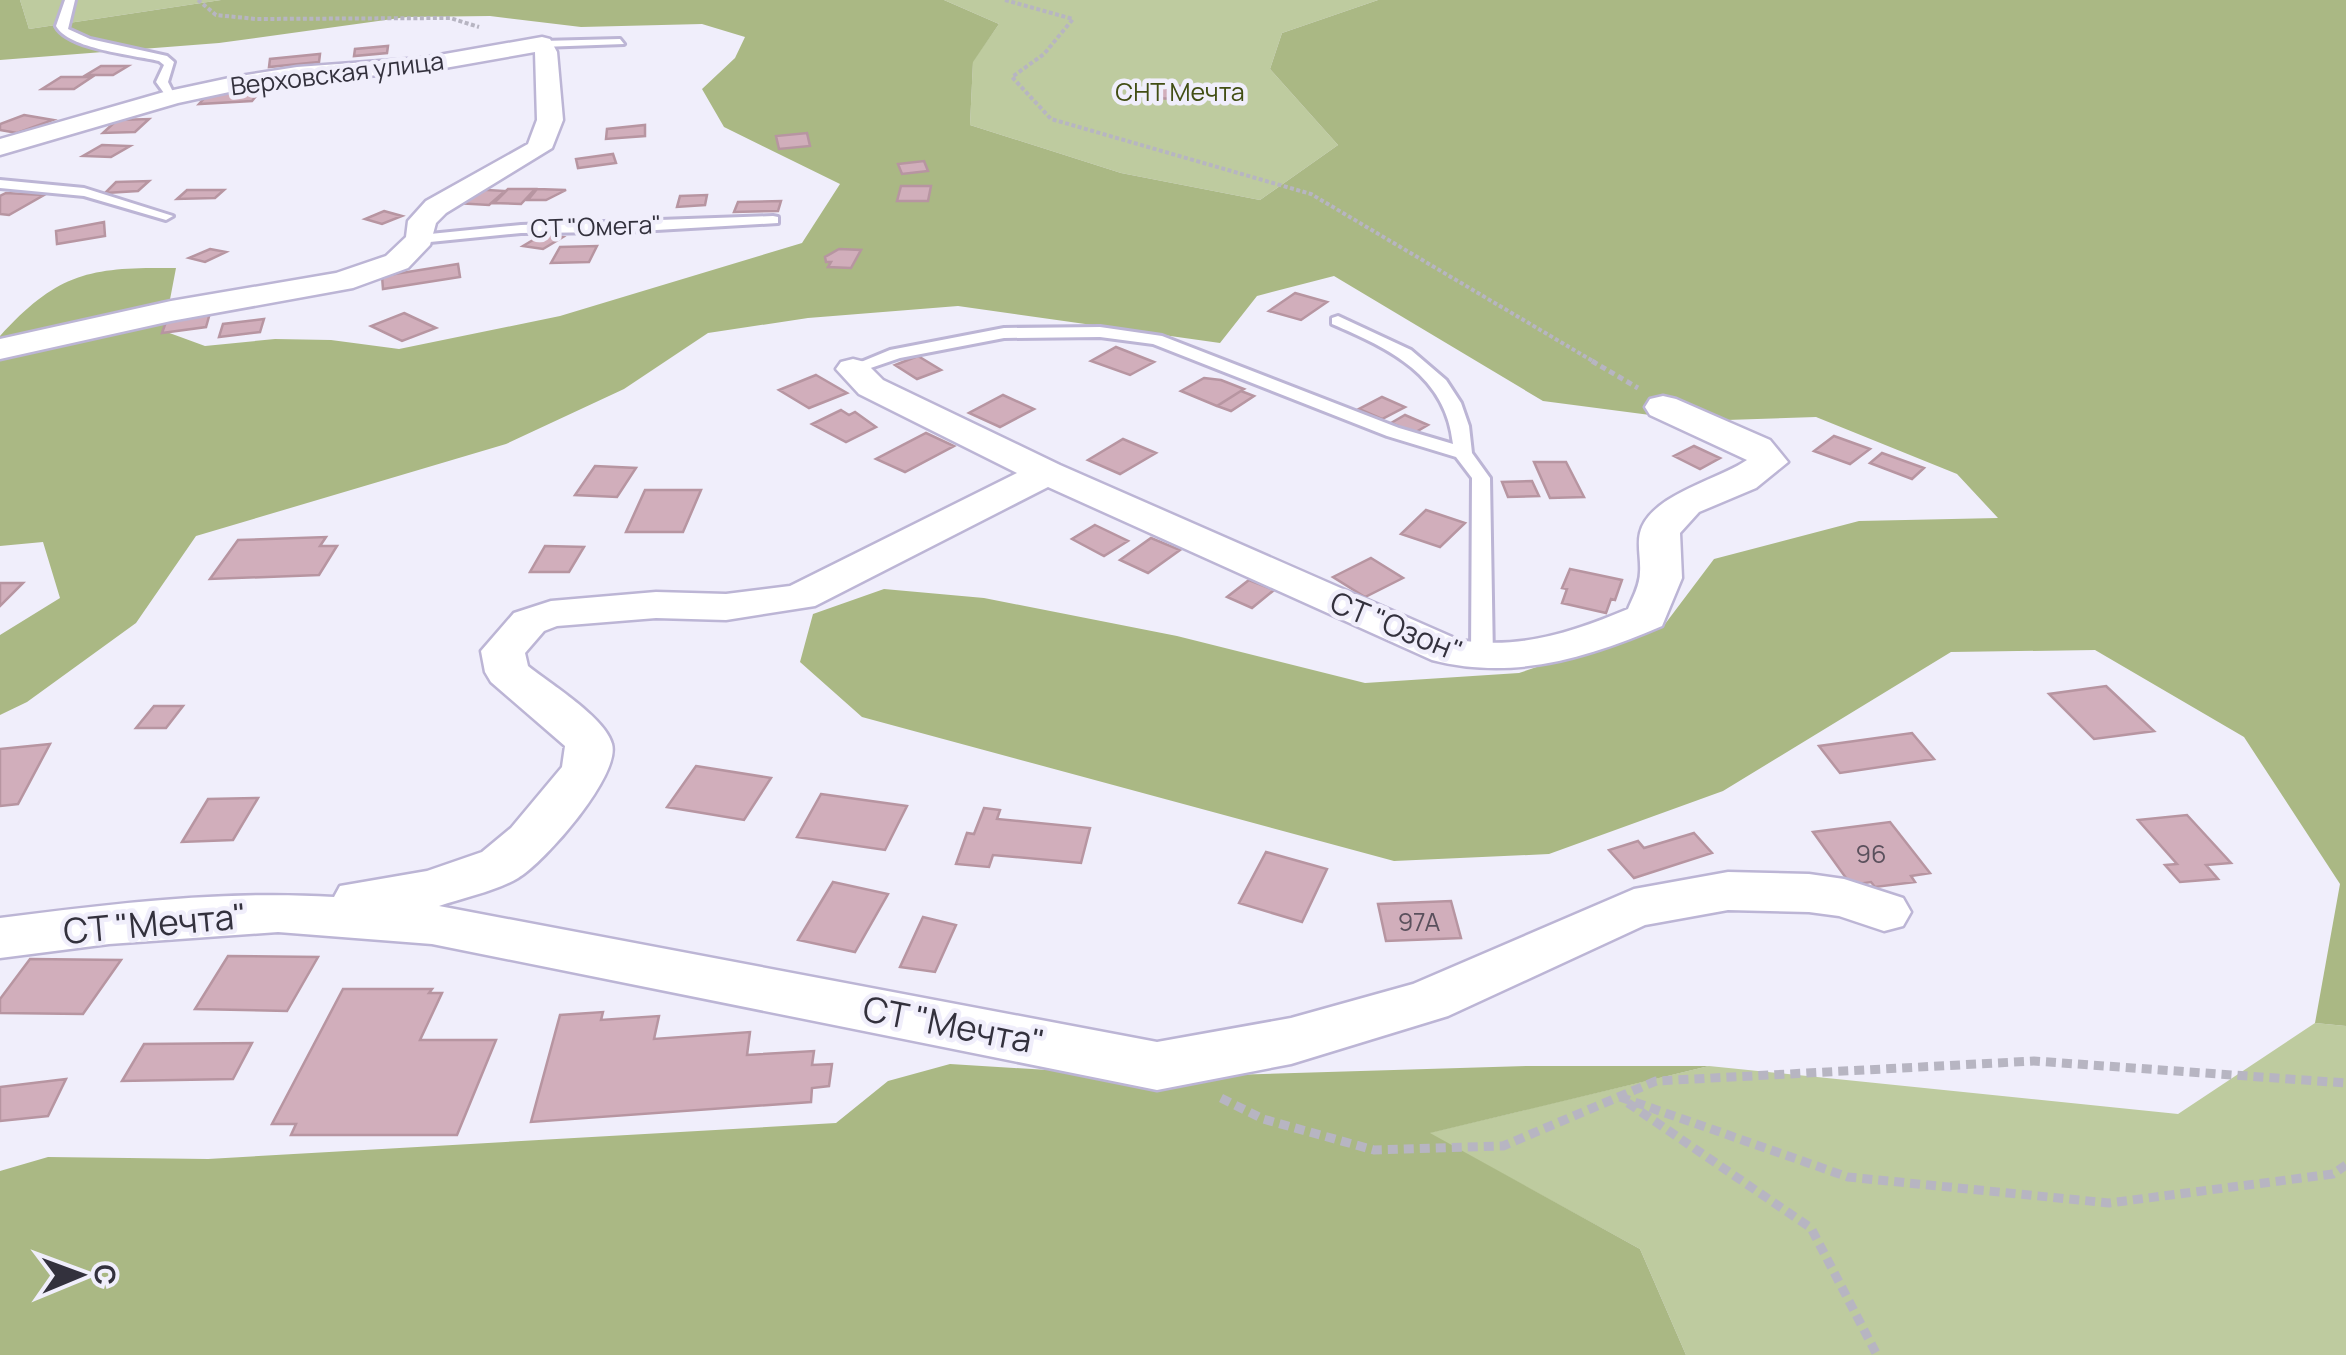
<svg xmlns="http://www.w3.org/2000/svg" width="2346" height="1355" viewBox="0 0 2346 1355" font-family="Manrope,sans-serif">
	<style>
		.green { fill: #becb9f }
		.forest { fill: #aab884 }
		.building { fill: #d1aebb; stroke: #b795a1; stroke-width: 2.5 }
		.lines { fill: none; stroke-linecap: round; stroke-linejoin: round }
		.lane-casing { stroke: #bcb5d5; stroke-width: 6 }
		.street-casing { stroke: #bcb5d5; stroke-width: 5 }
		.path-far2 { stroke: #b7b5c2; stroke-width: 4; stroke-dasharray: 4 2.5; stroke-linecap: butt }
		.path-far1 { stroke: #b7b5c2; stroke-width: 5; stroke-dasharray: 6 4; stroke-linecap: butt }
		.path { stroke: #b7b5c2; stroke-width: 9; stroke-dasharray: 10 6; stroke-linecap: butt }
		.lane { fill: #fff; fill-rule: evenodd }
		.street { fill: #fff; fill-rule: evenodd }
		.labels { text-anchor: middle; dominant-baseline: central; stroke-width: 9; stroke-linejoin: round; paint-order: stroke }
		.far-street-label { font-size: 25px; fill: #33313d; stroke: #f0eefb }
		.far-park-label { font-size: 25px; fill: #424e14; stroke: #f0eefb }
		.number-label { font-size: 25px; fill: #5a505c }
		.street-label { font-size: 30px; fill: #33313d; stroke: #f0eefb }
		.near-street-label { font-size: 35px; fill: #33313d; stroke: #f0eefb }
	</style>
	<rect width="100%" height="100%" fill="#f0eefb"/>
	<!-- green -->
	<path class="green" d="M20,0H221L29,29Z
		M944,0H1378L1282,33L1270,69L1338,145L1260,200L1121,173L970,125L973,61L999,24Z
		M2315,1023L2346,1026V1355H1686L1640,1249L1428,1133L1709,1066L2178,1114Z"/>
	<!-- forest -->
	<path class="forest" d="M0,0H20L29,29L221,0H944L999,24L973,62L970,125L1121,173L1260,200L1338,145L1270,69L1282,33L1378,0H2346V1026L2315,1023L2340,884L2244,737L2095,650L1951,652L1723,791L1549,854L1394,861L862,717L800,662L813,614L884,589L984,598L1177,636L1365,683L1519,673L1665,624L1714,559L1859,521L1998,518L1957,474L1816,417L1696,421L1543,401L1334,276L1257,296L1220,343L958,306L808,318L708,333L624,389L506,444L196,536L136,623L27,702L0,715V635L60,598L43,542L0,546V336C59,271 92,267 176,268L164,331L205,346L275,339L331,340L399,349L560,316L802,243L840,184L724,127L702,89L735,58L745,37L702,24L581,27L490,16L407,17L219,43L0,60Z
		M950,1064L1161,1077L1528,1066H1709L1430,1133L1640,1249L1686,1355H0V1171L48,1157L208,1159L836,1123L888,1081Z"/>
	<!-- building -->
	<path class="building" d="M388,46L387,53L354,56L355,49Z
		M320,54L319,62L269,67L270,59Z
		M101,66H128L113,75H86Z
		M61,77H92L74,89H42Z
		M1158,85L1207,87L1203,100L1153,98Z
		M261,90L252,101L199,104L210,92Z
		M24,115L53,120L17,133L0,130V124Z
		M149,119L135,132L103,133L117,120Z
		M645,125V136L606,139L607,129Z
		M807,133L810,146L779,149L776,136Z
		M102,145L130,146L111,157L83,156Z
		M613,154L616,163L578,168L576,159Z
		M924,161L928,171L902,174L898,164Z
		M149,181L138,191L105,193L116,182Z
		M901,186H931L928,201H897Z
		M471,189L505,191L489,205L454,203Z
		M508,189H535L521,204L494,203Z
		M537,189L566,190L546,200H528Z
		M187,190H224L215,198L177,199Z
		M6,193L44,195L9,215L0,214V196Z
		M707,195L705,205L677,207L680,196Z
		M781,201L778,211L734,212L738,202Z
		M384,211L402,216L382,224L365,219Z
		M104,222L105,236L57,244L56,231Z
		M543,234L563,237L543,249L523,246Z
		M597,246L589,262L551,263L560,247Z
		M210,249L226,252L205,262L189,258Z
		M839,249L861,250L851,268L828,267L831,262H826L825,257Z
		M458,264L460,277L383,289L382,276Z
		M1295,293L1327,302L1301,320L1269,311Z
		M210,313L206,327L162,333L167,319Z
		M404,313L436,328L402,341L371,326Z
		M264,319L260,332L219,337L223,324Z
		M1116,347L1154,362L1130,375L1091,361Z
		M918,356L941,370L917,379L895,365Z
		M816,375L847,393L809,408L779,390Z
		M1204,378L1221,380L1244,389L1217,406L1181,391Z
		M1241,391L1254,396L1231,411L1217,406Z
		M1003,395L1034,409L1000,427L969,413Z
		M1382,397L1405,407L1382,419L1359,409Z
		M841,410L849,415L855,412L876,427L846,442L812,424Z
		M1405,415L1428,425L1414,433L1391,423Z
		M926,433L954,446L905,472L876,459Z
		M1834,436L1870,449L1850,464L1814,451Z
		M1123,439L1156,453L1120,474L1088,460Z
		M1694,446L1720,458L1700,469L1674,456Z
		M1882,453L1924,468L1912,479L1870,463Z
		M1534,462H1566L1584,497L1550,498Z
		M595,466L636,468L617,497L575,495Z
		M1532,481L1539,496L1508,497L1502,482Z
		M645,490H701L683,532H626Z
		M1426,510L1465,523L1440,547L1401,534Z
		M1095,525L1128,541L1104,556L1072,539Z
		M326,537L320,546H337L319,575L210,579L238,540Z
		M1151,538L1180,550L1148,573L1120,560Z
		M545,546L584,547L569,572H530Z
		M1371,558L1403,578L1365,597L1333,577Z
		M1570,569L1622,580L1615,600L1611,599L1606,613L1562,603L1567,589L1562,588Z
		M1249,580L1274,590L1252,608L1227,597Z
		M0,583H23L0,606Z
		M2106,686L2154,731L2094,739L2049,694Z
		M154,706H183L166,728H136Z
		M1912,733L1934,759L1840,773L1819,746Z
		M50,744L18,804L0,806V749Z
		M696,766L771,778L744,820L667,807Z
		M821,794L907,806L885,850L797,837Z
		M258,798L233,840L182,842L208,799Z
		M984,808L1000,810L997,819L1090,828L1081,863L993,855L989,867L956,864L967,833L974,834Z
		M2187,815L2231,863L2206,865L2218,879L2180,882L2165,865L2177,864L2138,820Z
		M1890,822L1930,873L1911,876L1915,882L1875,887L1871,882L1851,885L1813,832Z
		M1694,833L1712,853L1634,878L1609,850L1638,841L1644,848Z
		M1266,852L1327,869L1302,922L1239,903Z
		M833,882L888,894L855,952L798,940Z
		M1451,901L1461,938L1386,941L1378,904Z
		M923,917L956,925L935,972L900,967Z
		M228,956L318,957L287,1011L195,1009Z
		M30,959L121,960L83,1014L0,1013V999Z
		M343,989H432L429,993H442L420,1040H496L457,1135H291L296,1124H272Z
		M603,1012L601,1020L659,1016L654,1039L750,1032L747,1055L814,1051L812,1065L832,1064L829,1086L812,1088L811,1102L531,1122L560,1015Z
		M252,1043L233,1079L122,1081L144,1044Z
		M66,1079L48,1116L0,1121V1087Z"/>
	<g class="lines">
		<defs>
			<path id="lane" d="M65,0H75L68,29L90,39L167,56L174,62L168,82L177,100H169L156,82L164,65L159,61C134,55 68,49 56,26Z
				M620,39L624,44L542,47L536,44L542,41Z
				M0,180L84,188L173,216L166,220L84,196L0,188Z
				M773,216L778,217V223L622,232L521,233L420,243L413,239L420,235L521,225Z
				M1338,316L1411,350L1446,380L1461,403L1469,426L1472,453L1490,478L1493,659L1490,664H1474L1471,659L1472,478L1456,457L1387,436L1153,344L1100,337L1004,338L900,358L853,374L844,369L890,350L1004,328L1100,327L1162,336L1399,428L1453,444C1446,375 1390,349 1332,324V318Z"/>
			<path id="street" d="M542,37L550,39L557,52L563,120L552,148L446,213L436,223L430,245L408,268L353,288L171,321L0,359V339L171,301L336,273L386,256L406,237L408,221L426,201L528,144L537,120L535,52L422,72L297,81L234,91L178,103L0,155V139L164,92L234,77L297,67L422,58Z
				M853,359L865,362L883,380L1060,465L1459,640C1520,650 1573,632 1628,609C1633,597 1640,585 1640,572C1641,560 1637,545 1640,533C1649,495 1718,480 1747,460L1650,415L1645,407L1650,399L1663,396L1676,399L1770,440L1788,462L1756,488L1699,512L1680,533L1682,578L1662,626C1587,658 1514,681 1432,660L1048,487L815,606L726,620L656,618L557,626L544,631L525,653L528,666C549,683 606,718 612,744C621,775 545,862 518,878C496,891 463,898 439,906L1157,1042L1291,1018L1413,984L1634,889L1728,872L1809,874L1844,879L1903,898L1911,912L1903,926L1884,931L1839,916L1809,912L1728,910L1645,925L1448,1016L1291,1064L1157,1090L432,944L278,932L109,944L0,958V918C110,904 223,890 334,897L340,886L427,871L482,852L511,828L562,767L565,746L491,682L485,672L481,651L514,613L551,601L656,592L726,594L790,586L1017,473L859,394L836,369L841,362Z"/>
		</defs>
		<!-- lane casing -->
		<use href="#lane" class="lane-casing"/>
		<!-- street casing -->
		<use href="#street" class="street-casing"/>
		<!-- path-far2 -->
		<path class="path-far2" d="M198,0L216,15L256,19L450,18L479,27
			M1005,0L1073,19L1044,54L1012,77L1051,119L1311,194L1596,363"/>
		<!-- path-far1 -->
		<path class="path-far1" d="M1592,361L1638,388"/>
		<!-- path -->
		<path class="path" d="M1620,1097L1848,1177L2109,1203L2333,1174L2346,1165
			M1221,1098L1263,1119L1374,1150L1503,1146L1656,1081L2034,1061L2346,1083
			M1628,1103L1811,1228L1877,1355"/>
		<!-- lane -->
		<use href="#lane" class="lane"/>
		<!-- street -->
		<use href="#street" class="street"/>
	</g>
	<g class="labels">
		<!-- far-street labels -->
		<g class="far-street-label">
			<text transform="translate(337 73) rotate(-7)">Верховская улица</text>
			<text transform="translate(596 226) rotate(-2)">СТ "Омега"</text>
		</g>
		<!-- far-park labels -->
		<g class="far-park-label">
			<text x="1180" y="91">СНТ Мечта</text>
		</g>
		<!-- number labels -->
		<g class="number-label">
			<text x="1871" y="853">96</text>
			<text x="1419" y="921">97А</text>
		</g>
		<!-- street labels -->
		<g class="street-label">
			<text transform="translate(1397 626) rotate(22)">СТ "Озон"</text>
		</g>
		<!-- near-street labels -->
		<g class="near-street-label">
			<text transform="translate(155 923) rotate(-5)">СТ "Мечта"</text>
			<text transform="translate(954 1025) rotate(11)">СТ "Мечта"</text>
		</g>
	</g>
	<!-- north arrow -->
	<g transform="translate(80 1275) rotate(89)" stroke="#f0eefb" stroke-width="8" paint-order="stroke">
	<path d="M0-8L18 38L0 25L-18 38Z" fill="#33313d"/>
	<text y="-15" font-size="28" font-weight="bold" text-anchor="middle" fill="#33313d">С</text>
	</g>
</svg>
